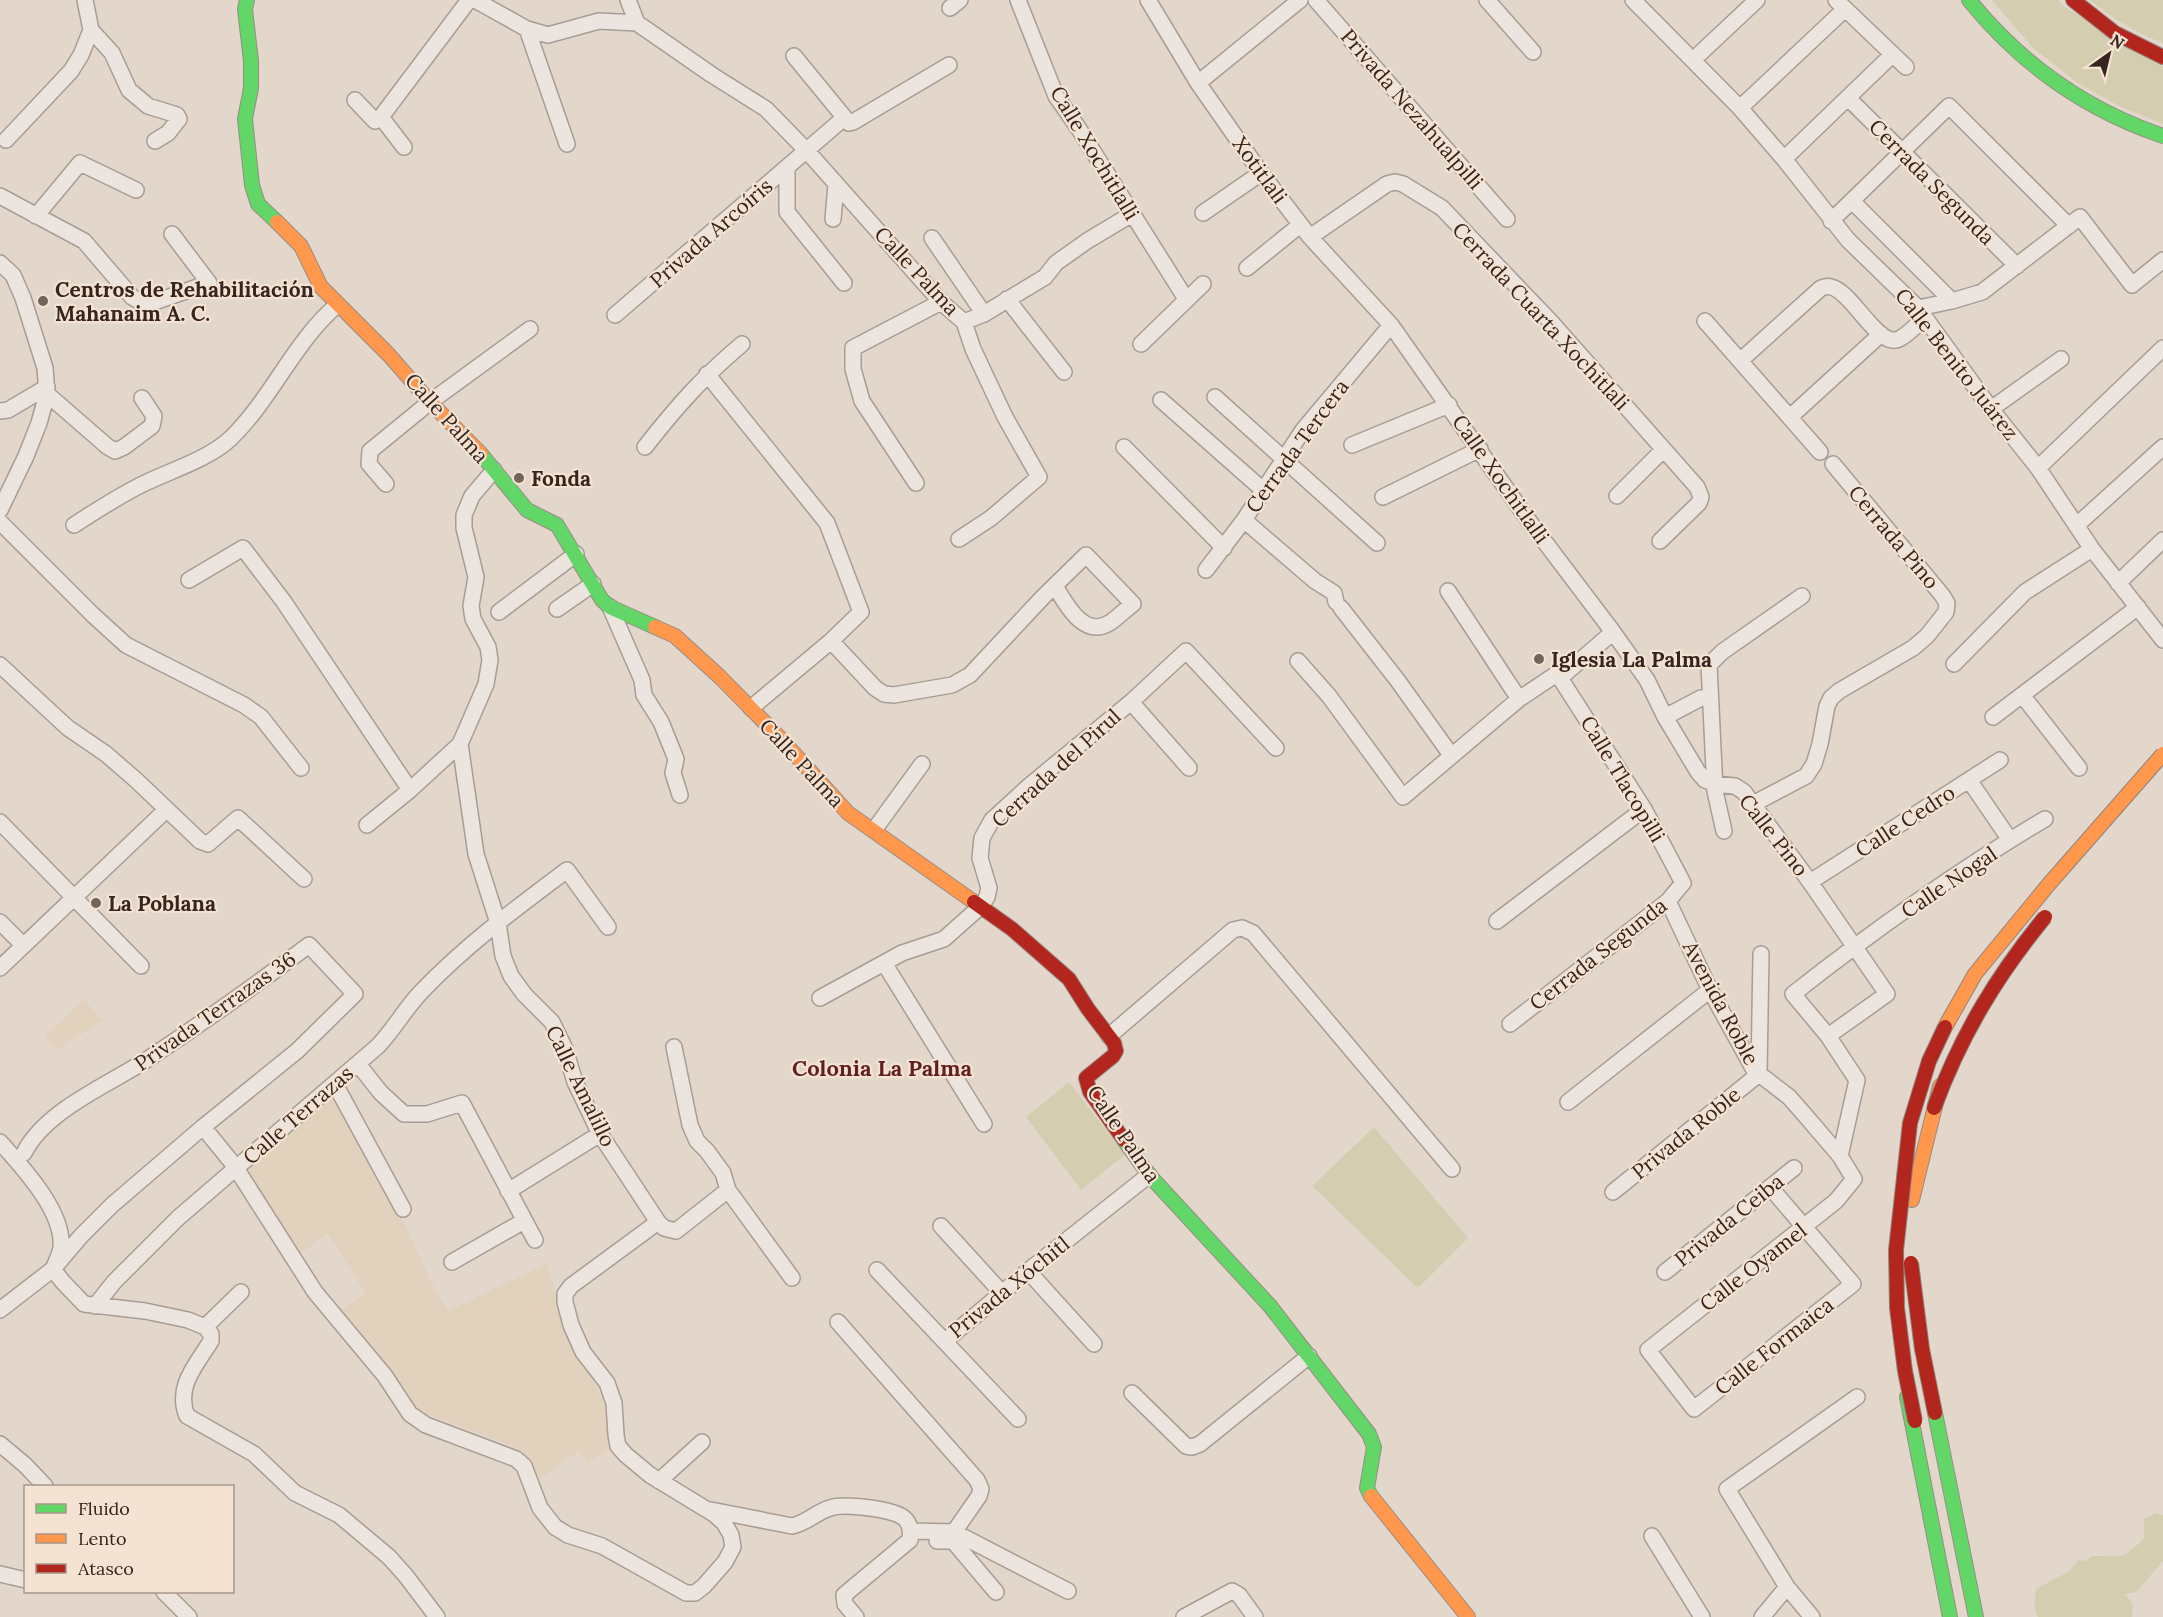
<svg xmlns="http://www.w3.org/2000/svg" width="2163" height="1617" viewBox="0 0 2163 1617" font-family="Lora,serif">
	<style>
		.farmland { fill: #e2d2bd }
		.green { fill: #d5cdaf }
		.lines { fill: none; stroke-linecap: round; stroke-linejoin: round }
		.street-casing { stroke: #a89d95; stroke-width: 18 }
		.fast-casing { stroke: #988c86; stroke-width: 16 }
		.slow-casing { stroke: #988c86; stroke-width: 16 }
		.jam-casing { stroke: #988c86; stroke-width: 16 }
		.street { stroke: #ece4de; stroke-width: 15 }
		.fast { stroke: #63d668; stroke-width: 14 }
		.slow { stroke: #ff974d; stroke-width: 14 }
		.jam { stroke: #b3261e; stroke-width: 14 }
		.slow-bridge-casing { stroke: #8e837c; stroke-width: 16; stroke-linecap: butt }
		.jam-bridge-casing { stroke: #8e837c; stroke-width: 16; stroke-linecap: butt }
		.slow-bridge { stroke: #ff974d; stroke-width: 14 }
		.jam-bridge { stroke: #b3261e; stroke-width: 14 }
		.poi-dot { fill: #73635b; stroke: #f4e2d2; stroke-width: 2 }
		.labels { text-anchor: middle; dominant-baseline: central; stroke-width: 4.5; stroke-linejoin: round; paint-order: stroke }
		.street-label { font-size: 21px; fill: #36241e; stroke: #f4e2d2 }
		.poi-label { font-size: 21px; font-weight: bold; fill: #36241e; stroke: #f4e2d2; text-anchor: start }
		.neighbourhood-label { font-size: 22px; font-weight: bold; fill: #621f21; stroke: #f4e2d2 }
	</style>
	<rect width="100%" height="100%" fill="#e3d7cc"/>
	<!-- farmland -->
	<path class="farmland" d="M83,999L103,1020L57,1050L44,1037Z
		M335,1092L399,1212L434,1287L448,1311L547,1263L560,1305L580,1353L603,1400L614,1447L587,1463L579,1451L533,1483L518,1448L416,1410L338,1312L365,1293L328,1233L299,1255L243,1168Z"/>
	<!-- green -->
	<path class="green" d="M1992,0H2058L2065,7L2163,66V124L2119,106L2078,83L2033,48Z
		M2090,0H2163V43C2136,33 2112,18 2090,0Z
		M1069,1082L1125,1155L1081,1190L1026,1117Z
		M1374,1127L1468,1238L1418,1288L1312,1186Z
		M2156,1513L2163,1515V1561L2136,1592L2125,1594L2133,1604L2132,1617H2038L2034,1606L2036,1589L2068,1572L2079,1560L2085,1561L2092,1556C2123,1555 2121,1562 2144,1538V1519Z"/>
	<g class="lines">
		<defs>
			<path id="street" d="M85,0L91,30L112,53L129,90L148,106L177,115L179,119L168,133L155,141
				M475,0L527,29L548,35L599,21L637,23L712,75L766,109L807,151L941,302L964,322L973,349L1005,417L1039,477L991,518L959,539
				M628,0L637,23
				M1018,0L1056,96L1079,129L1186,299
				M1148,0L1198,83L1261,173L1310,237L1391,325L1529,521L1613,632L1647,680L1665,717L1698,772L1705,780L1715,784L1735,786L1744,792L1810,882L1887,994L1828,1036
				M1316,0L1507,219
				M1487,0L1533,52
				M1633,0L1740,108L1784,159L1848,240L1918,308L1991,409L2038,468L2092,549L2163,640
				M1836,0L1906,67
				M950,8L960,0
				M527,29L567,144
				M794,56L849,123L853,122L949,65
				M1693,60L1757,0
				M1198,83L1300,0
				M1848,98L2017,266
				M355,100L375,121L381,117L469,0
				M1740,108L1845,9
				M381,117L404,147
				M6,140L71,71L81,55L91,30
				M1784,159L1892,55
				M787,168V212L844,283
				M0,196L84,241L132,297L146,305L209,283L172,234
				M1852,201L1952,301
				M1203,213L1261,173
				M36,216L80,163L136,190
				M833,219L836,184
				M1831,221L1949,106L2069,226
				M1310,237L1387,184L1395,182L1403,184L1442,208L1551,322L1697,487L1701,497L1699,503L1660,541
				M932,238L984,314
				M0,263L13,275L23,298L45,368L47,394L39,423L26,456L0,510
				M1247,268L1300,225
				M1007,299L1064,372
				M1918,308L1952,301L1982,292L2080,217L2132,285L2163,260
				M615,315L844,118
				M1705,321L1820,452
				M964,322L984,314L1045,277L1056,263L1087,241L1132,214
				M1141,344L1203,284
				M1741,360L1821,288C1824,287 1828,286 1831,287C1852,291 1878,349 1899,339C1908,335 1917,324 1925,318
				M707,374L827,523L861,612L831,641L751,708
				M47,394L108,447L115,451L124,447L152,426L154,416L142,398
				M1215,397L1377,543
				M1161,400L1263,490
				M1991,409L2061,359
				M0,411L8,410L47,387
				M1790,417L1881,334
				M1352,445L1449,405
				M645,447C677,406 703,377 742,344
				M1124,447L1224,548
				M2038,468L2163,348
				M494,470L472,496L464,515V528L476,577L471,606L473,619L488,647L490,660L486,684L460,744L476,854L498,923L503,956L511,976L524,994L552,1022L565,1049L575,1082L600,1134L658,1222L664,1228L676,1231L728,1190
				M916,483L862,401L853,369V348L941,302
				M386,484L369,464L370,451L430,402L530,329
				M1617,496L1663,450
				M1383,497L1480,449
				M1244,520L1315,581L1334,593L1336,602
				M0,522L93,615L126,645L244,705L261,717L301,768
				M74,525C97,510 120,495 145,483C172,470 209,459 231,438C272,398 294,342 337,305
				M2077,525L2163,447
				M1206,570L1244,520L1303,430L1391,325
				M189,580L243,548L284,602L410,790
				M2118,583L2163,540
				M1448,591L1519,699
				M610,607L642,680L644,695L661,722L676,759L673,773L680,795
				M1341,608L1398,681L1451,755
				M557,609L593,584
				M499,612L576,554
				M831,641L875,688L884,694L894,695L952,685L970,675L1043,597L1086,555L1133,604C1125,610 1118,617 1111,622C1084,640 1066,604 1055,586
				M1298,661L1329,696L1403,797L1519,699L1555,675L1560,678L1613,632
				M1954,664L2025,592L2092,549
				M0,665L68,728L106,754L136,780L200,841L208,844L238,818L304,879
				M2022,695L2079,768
				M1131,702L1189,768
				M1665,717L1701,698
				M1993,717L2138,607
				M1969,780L2010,840
				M1753,804L1806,776L1814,764L1820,744L1827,706L1831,698L1839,691L1913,648L1927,636L1946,612L1947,603L1942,595L1833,464
				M0,822L141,966
				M367,825L410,790L460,744
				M874,830L922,764
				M1724,831L1715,791L1709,665L1722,652L1802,596
				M1810,882L2000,760
				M1668,901L1710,990L1754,1070L1789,1097L1804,1114L1840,1156L1854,1179L1836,1201L1648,1350L1694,1409L1853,1284L1770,1187
				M1497,921L1644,809
				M0,922L23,945
				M884,963L984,1124
				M0,968L166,810
				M820,998L902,953L944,939L981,906L987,897L989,888L980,858L982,838L992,820L1029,786L1131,702L1186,651L1276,748
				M1510,1024L1668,901L1683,883L1644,809L1560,678
				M1109,1036L1233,930L1242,928L1253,933L1452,1169
				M674,1047L690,1125L697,1141L707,1151L723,1173L728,1190L792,1278
				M358,1064L381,1093L404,1114H427L462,1103L535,1240
				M335,1084L403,1209
				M1568,1102L1710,990
				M203,1127L234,1165L315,1292L385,1376L410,1414L426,1425L516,1459L524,1466L540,1508L555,1527L568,1535L602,1546L686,1593H695L704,1586L725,1562L733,1547L731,1535L724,1523L714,1514L650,1475L626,1455L618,1446L616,1435L614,1403L607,1383L583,1352L571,1325L565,1302V1294L571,1286L658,1222
				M0,1142C22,1167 64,1211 61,1247C60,1255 56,1262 53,1269L62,1281L84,1304L145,1311L188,1320L205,1327L211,1334V1341C196,1365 175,1387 187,1416L254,1454L295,1493L339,1515L389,1557L406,1576L437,1617
				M1840,1156L1857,1080L1828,1036L1793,994C1873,931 1957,871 2045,819
				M508,1191L600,1134
				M1613,1192L1759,1074L1761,954
				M941,1226L1002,1293
				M452,1262L524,1221
				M877,1270L1018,1419
				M1028,1271L1094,1344
				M1665,1272L1794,1168
				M95,1306L114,1282L178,1218L378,1046C394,1029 405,1009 421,992C466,945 515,909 567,870L608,927
				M0,1310L53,1269L81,1236L112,1205L203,1127L297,1051L355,994L309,945C257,984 205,1021 151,1057C111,1084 46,1109 24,1153
				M838,1322L977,1480L981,1489L979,1496L954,1532L911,1531
				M205,1327L241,1292
				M945,1341L1028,1271L1149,1175
				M1132,1393L1186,1446L1192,1447L1200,1444L1309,1356
				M0,1444L25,1465L45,1486
				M659,1481L702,1442
				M711,1510L792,1526C809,1522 816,1512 830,1508C844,1503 893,1509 904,1518C910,1523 911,1532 910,1540L844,1595L845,1604L856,1617
				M954,1532L1068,1591
				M1652,1536L1702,1617
				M937,1541H953L996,1592
				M0,1574L26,1580
				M164,1592L189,1617
				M1184,1617L1232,1591L1239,1595L1255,1617
				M1762,1617L1787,1587
				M1812,1617L1787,1587L1727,1489L1857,1397"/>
			<path id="fast" d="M247,0L245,9L251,61V88L245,119L252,185L258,204L277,222
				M1969,0C2020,63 2086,110 2163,136
				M481,454L527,510L557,525L602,600L610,607L655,627
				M1124,1140L1149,1175L1270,1306L1369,1434L1374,1447L1367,1488L1371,1496
				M1907,1397L1950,1617
				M1935,1413L1976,1617"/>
			<path id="slow" d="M277,222L301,246L321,287L389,355L430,402L481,454
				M655,627L675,636L720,677L780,738L848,813L974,902
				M1912,1200L1940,1086
				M1371,1496L1468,1617"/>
			<path id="jam" d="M2073,0L2115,33L2163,57
				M974,902L1012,929L1069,979L1088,1009L1114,1043L1116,1051L1113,1056L1086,1078L1090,1092L1124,1140"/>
		</defs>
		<!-- street casing -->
		<use href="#street" class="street-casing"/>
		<!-- fast casing -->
		<use href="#fast" class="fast-casing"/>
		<!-- slow casing -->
		<use href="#slow" class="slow-casing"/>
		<!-- jam casing -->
		<use href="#jam" class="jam-casing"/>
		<!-- street -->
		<use href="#street" class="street"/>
		<!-- fast -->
		<use href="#fast" class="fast"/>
		<!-- slow -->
		<use href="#slow" class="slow"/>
		<!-- jam -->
		<use href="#jam" class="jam"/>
		<defs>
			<path id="slow-bridge" d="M1945,1027L1975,974L2049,884L2163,754"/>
			<path id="jam-bridge" d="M1934,1108C1961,1035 1996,977 2045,917
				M1911,1263L1922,1349L1935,1413
				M1915,1421L1905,1371L1897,1308L1896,1250L1910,1123L1929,1061L1945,1027"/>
		</defs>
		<!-- slow-bridge casing -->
		<use href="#slow-bridge" class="slow-bridge-casing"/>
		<!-- jam-bridge casing -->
		<use href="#jam-bridge" class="jam-bridge-casing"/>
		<!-- slow-bridge -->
		<use href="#slow-bridge" class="slow-bridge"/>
		<!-- jam-bridge -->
		<use href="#jam-bridge" class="jam-bridge"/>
	</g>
	<!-- markers -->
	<g class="poi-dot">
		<circle cx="43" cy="301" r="6"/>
		<circle cx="519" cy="478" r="6"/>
		<circle cx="1539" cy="659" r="6"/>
		<circle cx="96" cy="903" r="6"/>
	</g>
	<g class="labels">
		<!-- street labels -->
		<g class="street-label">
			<text transform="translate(1412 109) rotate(49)">Privada Nezahualpilli</text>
			<text transform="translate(1095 153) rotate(59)">Calle Xochitlalli</text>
			<text transform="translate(1260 170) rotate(54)">Xotitlali</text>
			<text transform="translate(1932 182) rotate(45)">Cerrada Segunda</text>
			<text transform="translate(711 233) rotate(-41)">Privada Arcoíris</text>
			<text transform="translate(917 271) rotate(47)">Calle Palma</text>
			<text transform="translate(1541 316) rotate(47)">Cerrada Cuarta Xochitlali</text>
			<text transform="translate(1957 364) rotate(52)">Calle Benito Juárez</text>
			<text transform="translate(447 418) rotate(48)">Calle Palma</text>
			<text transform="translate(1297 446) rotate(-54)">Cerrada Tercera</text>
			<text transform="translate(1501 479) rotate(55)">Calle Xochitlalli</text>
			<text transform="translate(1894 537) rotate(50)">Cerrada Pino</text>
			<text transform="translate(802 763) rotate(47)">Calle Palma</text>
			<text transform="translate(1056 768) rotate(-42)">Cerrada del Pirul</text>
			<text transform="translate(1623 779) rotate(59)">Calle Tlacopilli</text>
			<text transform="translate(1905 821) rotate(-33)">Calle Cedro</text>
			<text transform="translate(1774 835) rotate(52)">Calle Pino</text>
			<text transform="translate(1949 882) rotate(-34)">Calle Nogal</text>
			<text transform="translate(1598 954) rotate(-38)">Cerrada Segunda</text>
			<text transform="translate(1721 1003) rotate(62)">Avenida Roble</text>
			<text transform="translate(215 1011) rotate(-35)">Privada Terrazas 36</text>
			<text transform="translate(581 1086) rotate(64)">Calle Amalillo</text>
			<text transform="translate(298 1115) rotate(-41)">Calle Terrazas</text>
			<text transform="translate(1686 1133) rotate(-39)">Privada Roble</text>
			<text transform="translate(1124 1134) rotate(56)">Calle Palma</text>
			<text transform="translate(1729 1220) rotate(-39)">Privada Ceiba</text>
			<text transform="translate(1753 1267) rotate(-38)">Calle Oyamel</text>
			<text transform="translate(1009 1287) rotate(-39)">Privada Xóchitl</text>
			<text transform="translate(1774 1346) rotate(-38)">Calle Formaica</text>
		</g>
		<!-- poi labels -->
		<g class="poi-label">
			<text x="55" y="289">Centros de Rehabilitación<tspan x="55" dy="24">Mahanaim A. C.</tspan></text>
			<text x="531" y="478">Fonda</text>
			<text x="1551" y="659">Iglesia La Palma</text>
			<text x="108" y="903">La Poblana</text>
		</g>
		<!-- neighbourhood labels -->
		<g class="neighbourhood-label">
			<text x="882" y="1068">Colonia La Palma</text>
		</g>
	</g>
	<!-- legend -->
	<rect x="24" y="1485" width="210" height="108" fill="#f4e2d2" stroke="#a8968a" stroke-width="1.5"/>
	<rect x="36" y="1504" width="30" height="9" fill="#63d668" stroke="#a8968a" stroke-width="1.5"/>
	<text x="78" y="1515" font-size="18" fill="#36241e">Fluido</text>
	<rect x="36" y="1534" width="30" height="9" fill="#ff974d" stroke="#a8968a" stroke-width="1.5"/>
	<text x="78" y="1545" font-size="18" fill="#36241e">Lento</text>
	<rect x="36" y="1564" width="30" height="9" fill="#b3261e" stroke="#a8968a" stroke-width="1.5"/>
	<text x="78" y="1575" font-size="18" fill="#36241e">Atasco</text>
	<!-- north arrow -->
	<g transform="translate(2109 54) rotate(34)" stroke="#f4e2d2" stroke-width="4.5" paint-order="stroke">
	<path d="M0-4.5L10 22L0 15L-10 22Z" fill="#36241e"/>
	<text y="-9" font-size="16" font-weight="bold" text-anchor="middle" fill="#36241e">N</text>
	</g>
</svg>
